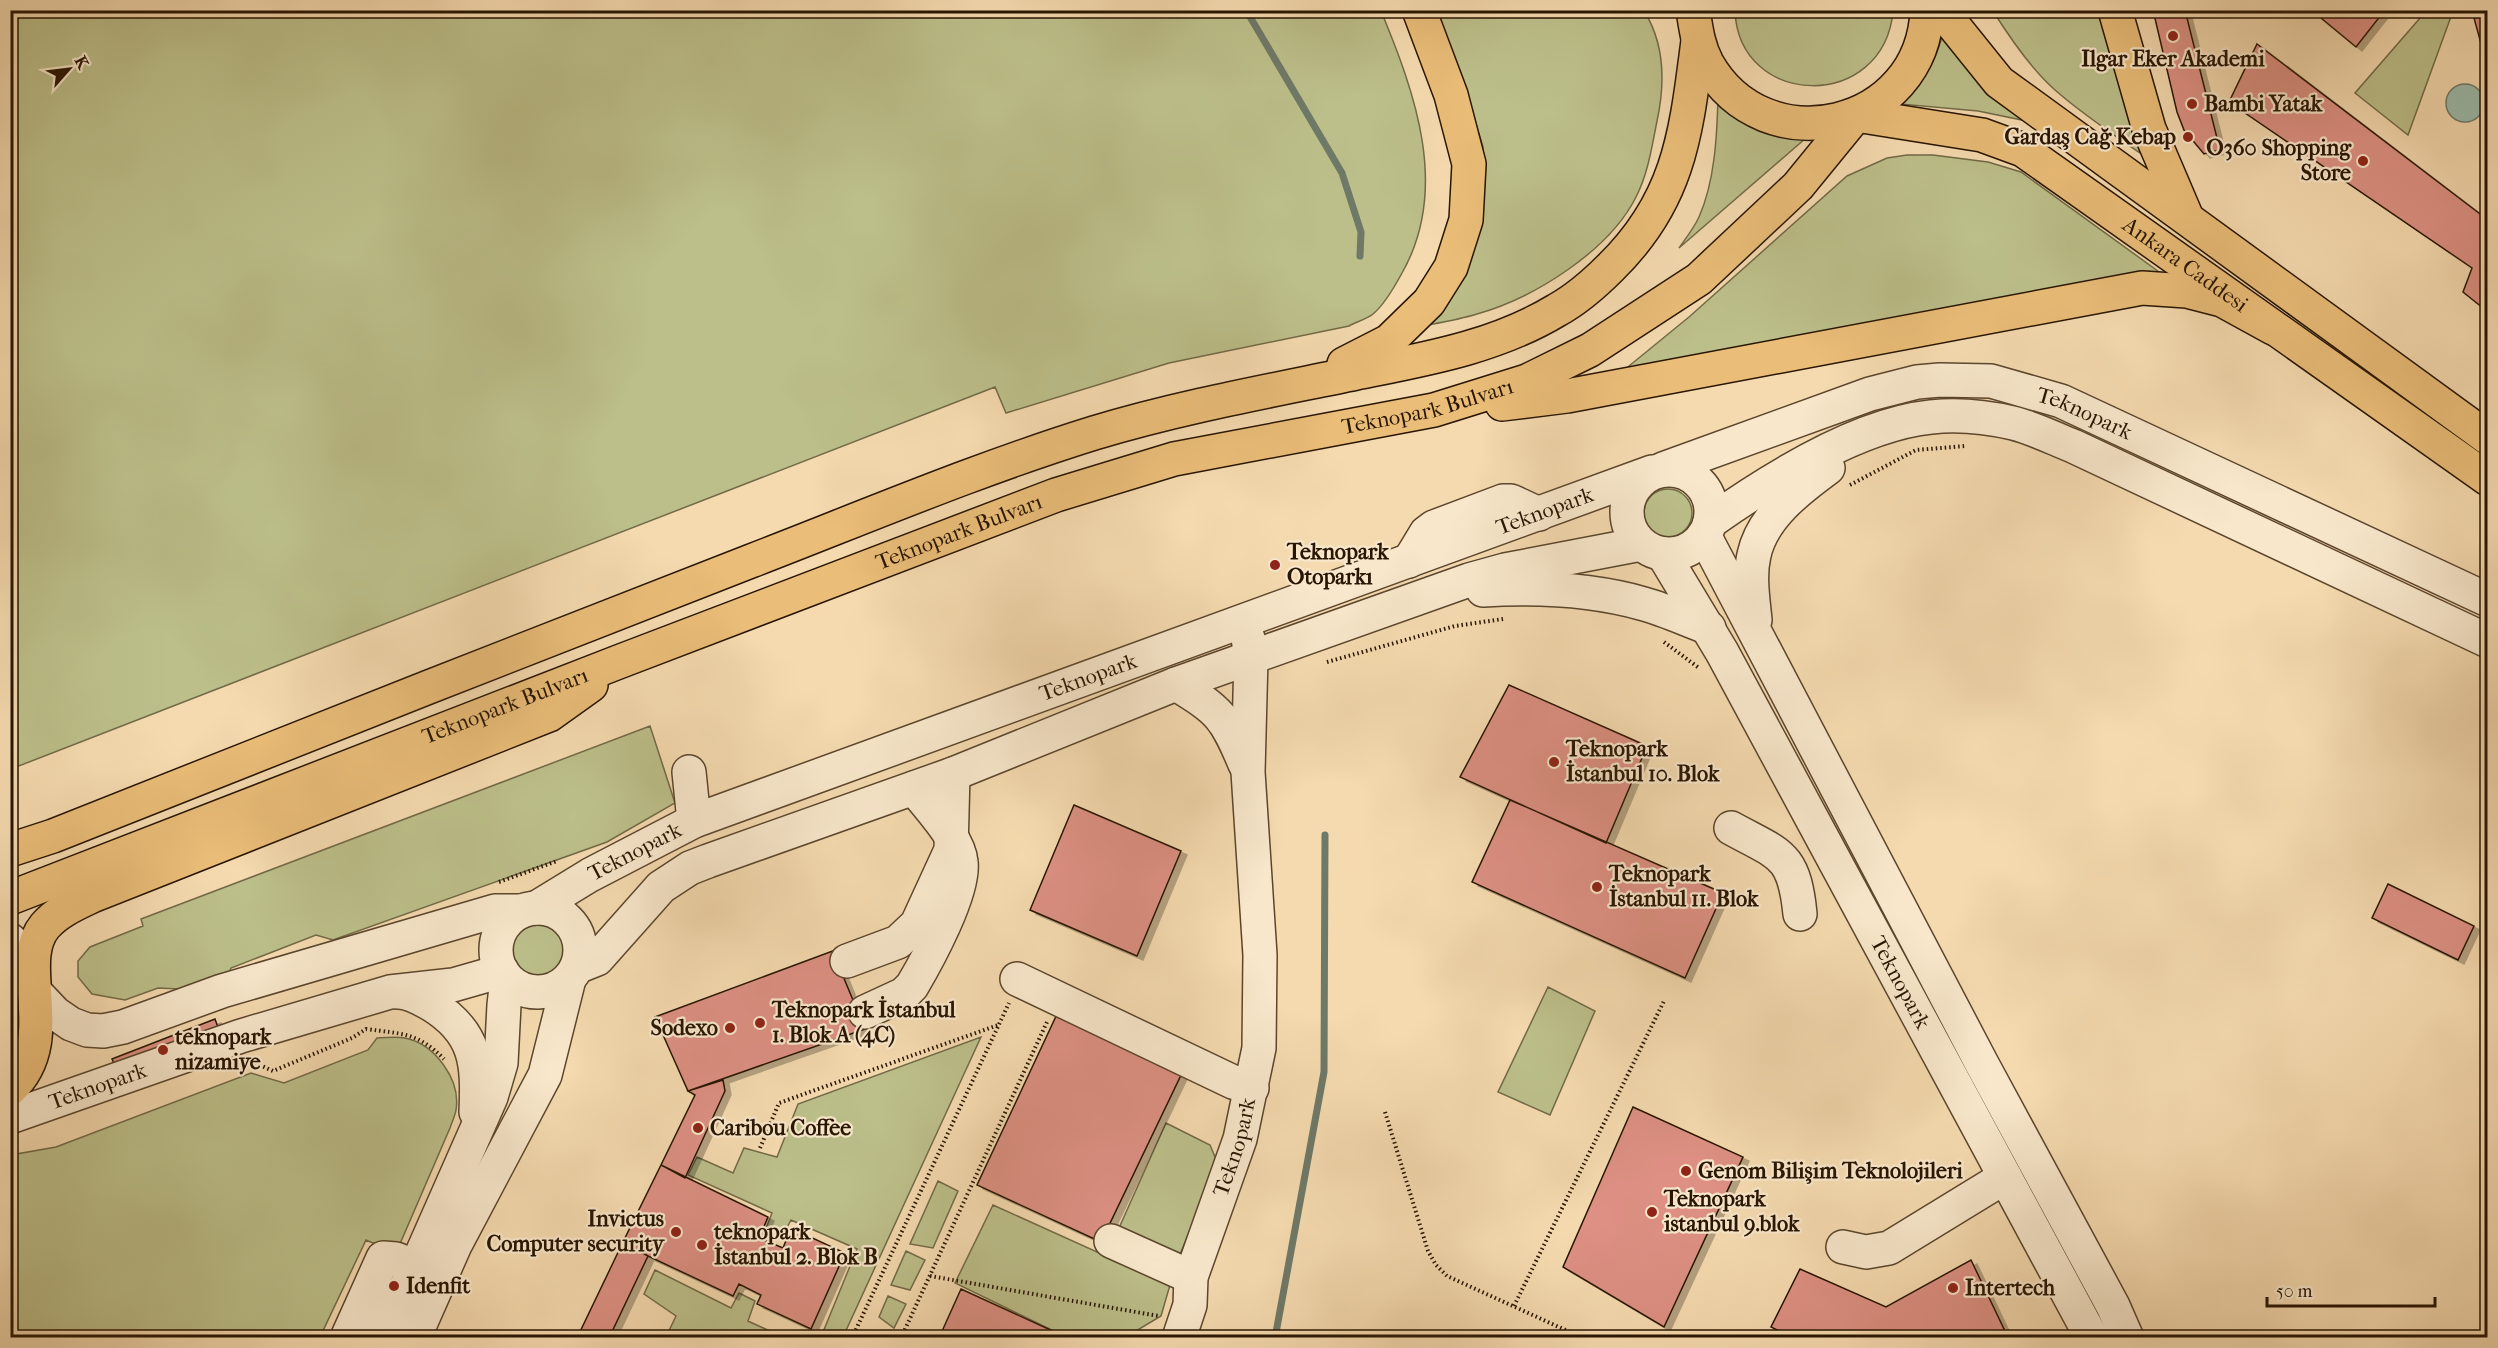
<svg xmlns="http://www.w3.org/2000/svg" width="2498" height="1348" viewBox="0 0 2498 1348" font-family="'IM FELL French Canon',serif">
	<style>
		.green { fill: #bcbf8a; stroke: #726a46; stroke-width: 1.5 }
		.water { fill: #9cbbac; stroke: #6e7968; stroke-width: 1.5 }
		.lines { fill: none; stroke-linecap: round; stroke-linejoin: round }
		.stream { stroke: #6e7968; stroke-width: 7 }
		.building { fill: #dd9083; stroke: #281502; stroke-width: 1.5; filter: url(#shadow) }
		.minor-casing { stroke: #5b462d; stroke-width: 36 }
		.major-casing { stroke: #281502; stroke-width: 36 }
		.highway-casing { stroke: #281502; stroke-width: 36 }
		.path { stroke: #281502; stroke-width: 4; stroke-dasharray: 1.5 3; stroke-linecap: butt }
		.minor { stroke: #f8e7cb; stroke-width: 33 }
		.major { stroke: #eabd78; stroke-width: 33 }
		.highway { stroke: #eabd78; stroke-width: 33 }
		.poi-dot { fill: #8f2418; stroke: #f8e7cb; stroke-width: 2 }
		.labels { text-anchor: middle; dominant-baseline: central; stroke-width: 4.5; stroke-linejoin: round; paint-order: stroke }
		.poi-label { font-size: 22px; font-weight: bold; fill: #281502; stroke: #f8e7cb; text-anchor: start }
		.street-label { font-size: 22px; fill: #281502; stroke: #f8e7cb }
	</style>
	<defs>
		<filter id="shadow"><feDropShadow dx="6" dy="4" stdDeviation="0" flood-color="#0004"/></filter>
	</defs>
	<rect width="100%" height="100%" fill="#f5daaf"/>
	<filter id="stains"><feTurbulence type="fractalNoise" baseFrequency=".00333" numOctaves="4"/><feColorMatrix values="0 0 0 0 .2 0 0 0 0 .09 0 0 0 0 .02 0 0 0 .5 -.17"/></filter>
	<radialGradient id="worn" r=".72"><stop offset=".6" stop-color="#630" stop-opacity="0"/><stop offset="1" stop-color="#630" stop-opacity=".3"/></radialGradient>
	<!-- green -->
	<path class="green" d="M11,10L1381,11C1415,93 1450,189 1402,273C1395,286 1385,304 1373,314C1367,319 1356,322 1349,326L1169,363L1006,413L995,387L11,769Z
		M2427,10L2453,11L2408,135L2355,93Z
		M1434,11H1644C1665,44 1665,84 1657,121C1652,146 1648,174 1636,197C1609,251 1534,298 1477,314C1461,319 1444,322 1428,325L1482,213L1485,183L1483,147L1472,111Z
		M1893,11C1884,112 1739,109 1735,11Z
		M1993,11H2099L2140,153C2111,133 2081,113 2055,90C2031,69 2010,38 1993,11Z
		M1945,25L2022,120L1978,111L1900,104C1926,79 1937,61 1945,25Z
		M1718,97L1806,138L1679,248C1686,238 1694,228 1699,217C1715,181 1717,135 1718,97Z
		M1907,155H1933L1988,162L2021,172L2162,274L1618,375L1689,317L1847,176L1887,158Z
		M1644 513a24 24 0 1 1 48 0a24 24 0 1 1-48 0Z
		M650,726L675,803L607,842L333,940L316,935L231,968L222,991L158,988L125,1000L92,994L78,977V961L90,947L143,926L141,919Z
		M511 951a27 27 0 1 1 54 0a27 27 0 1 1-54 0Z
		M1548,987L1595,1011L1550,1115L1498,1092Z
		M981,1037L843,1337H821L857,1249L791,1220L781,1239L765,1231L772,1213L688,1175L697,1157L733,1173L744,1148L777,1157L798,1104Z
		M377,1038C386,1038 396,1036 405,1038C435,1044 461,1080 456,1110C455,1116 452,1122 450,1128L396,1253L366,1240L320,1337L11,1338V1155L56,1147L251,1073L284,1083L368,1050Z
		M1166,1123L1210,1145L1218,1164L1178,1259L1119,1228Z
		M938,1181L958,1191L933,1248L910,1244Z
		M993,1205L1170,1285L1161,1316L1126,1337L1068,1338L955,1283Z
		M906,1251L925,1260L910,1290L891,1285Z
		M655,1270L731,1308L739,1293L755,1301L748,1321L783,1337H666L676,1316L644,1294Z
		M888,1296L906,1304L894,1328L879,1317Z"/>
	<!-- water -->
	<path class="water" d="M2446 103a19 19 0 1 1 38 0a19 19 0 1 1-38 0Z"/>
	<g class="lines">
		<!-- stream -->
		<path class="stream" d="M1246,10L1342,173L1361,232L1360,256
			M1275,1338L1324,1072L1325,835"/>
	</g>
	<!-- building -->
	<path class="building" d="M2153,10H2185L2220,150L2204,154L2184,130L2177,112Z
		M2317,10H2385L2356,47L2315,13Z
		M2488,17V69L2474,18Z
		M2257,44L2488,220V312L2463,292L2472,268L2229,102Z
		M1509,685L1647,746L1606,843L1460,777Z
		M1510,800L1723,893L1685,978L1472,882Z
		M1074,805L1181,851L1137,956L1030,910Z
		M2388,884L2474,926L2458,960L2372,918Z
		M838,949L843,976L865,1029L688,1091L655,1017Z
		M1058,1012L1182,1073L1101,1242L977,1185Z
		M215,1019L220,1033L119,1075L112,1059Z
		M723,1080L725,1091L685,1178L661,1165L695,1095L688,1091Z
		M1633,1107L1743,1157L1664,1327L1563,1267Z
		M661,1165L768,1217L759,1238L783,1248L791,1228L845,1253L811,1329L757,1304L761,1295L739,1284L733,1296L648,1256L623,1242Z
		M623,1242L648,1256L609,1338H577Z
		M1971,1260L2004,1329V1338H1794L1771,1327L1800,1269L1886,1307Z
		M961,1289L1068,1338H939Z"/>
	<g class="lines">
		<defs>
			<g id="minor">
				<path id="s1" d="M1663,469L1870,394L1917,382L1940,380L1991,381L2061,401L2488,600"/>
				<circle cx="1669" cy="512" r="42"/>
				<path d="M1710,522C1768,481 1859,424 1931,417C1957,414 1987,417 2013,423C2033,428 2053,438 2073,446L2488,641"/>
				<path d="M1704,535L1982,1064L2113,1306L2127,1338"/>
				<path id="s2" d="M1663,554L1722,652L2092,1338"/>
				<path d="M1409,561L1426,533L1434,527L1503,501H1511L1539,514"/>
				<path d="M1483,590C1536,587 1592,589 1644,604C1666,610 1687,620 1709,628"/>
				<path d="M1755,620C1753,599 1749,576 1754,555C1762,517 1798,490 1828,468"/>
				<path d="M1176,684C1220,711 1225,716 1245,764"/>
				<path d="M689,772L694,821"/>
				<path d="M1731,828C1780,855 1794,853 1800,914"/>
				<path id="s3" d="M536,908L590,875L694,821L1652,472"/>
				<circle cx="538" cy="950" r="42"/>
				<path d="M10,940L18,949L36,993L55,1013L71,1024L87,1030L103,1031L123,1027L222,991L495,911H522"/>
				<path d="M847,961L898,942L917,924L951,850L953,774"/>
				<path d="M577,967L597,959L661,887L690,868L708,861L953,774L1176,684L1469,580L1505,570L1641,544"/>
				<path d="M1017,979L1233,1082L1252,1088"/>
				<path d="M398,992C411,992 421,999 432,1005C477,1033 478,1064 476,1112"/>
				<path d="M865,1012L904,994L912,986C928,959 965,891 961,862C959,838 928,807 914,788"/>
				<path id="s4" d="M10,1117L241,1036L390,992L453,985L502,971"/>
				<path d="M1111,1241L1191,1277"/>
				<path d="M1843,1247L1866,1252L1889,1248L2005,1177"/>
				<path d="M347,1338L383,1258L396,1259L416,1267"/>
				<path d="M380,1338L416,1267L491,1097L501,1063L504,1005L507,979"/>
				<path d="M414,1338L455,1245L545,1075L569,979"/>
				<path id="s5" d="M1179,1338L1190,1305L1191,1277L1240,1139L1259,1048L1260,955L1248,772L1251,657L1248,638"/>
			</g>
			<g id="major">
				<path d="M1693,10C1696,29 1698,46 1707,63C1765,166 1923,129 1927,10"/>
				<path d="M1941,10L1999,82L2488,438"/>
				<path d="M2115,10L2149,129L2187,218"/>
				<path id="s6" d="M1856,115L1982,135L2023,150L2488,479"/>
			</g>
			<g id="highway">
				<path d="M1344,364L1389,341L1429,302L1451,267L1466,220L1469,164L1451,95L1419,10"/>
				<path d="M1502,404L1567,396L2142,288L2187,291L2222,300L2273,328"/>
				<path d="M10,850L53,836C285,744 518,651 751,561C865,517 978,469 1094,433C1180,407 1269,391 1356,373C1426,359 1496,347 1557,310C1577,299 1594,284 1610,268C1680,200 1686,133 1698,41"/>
				<path id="s7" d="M10,898L621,661L1056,495L1174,459L1434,410L1527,381L1590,350L1699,279L1798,186L1856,115"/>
				<path d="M10,1089C63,1040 13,964 45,926C57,912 75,904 92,896L549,715L591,685"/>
			</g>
		</defs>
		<!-- minor casing -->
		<use href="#minor" class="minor-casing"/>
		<!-- major casing -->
		<use href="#major" class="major-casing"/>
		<!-- highway casing -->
		<use href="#highway" class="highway-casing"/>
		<!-- path -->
		<path class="path" d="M1850,485L1916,450L1965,446
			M1664,642L1699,668
			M1327,662L1455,626L1503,619
			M499,882L557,861
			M251,1061L273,1071L352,1038L366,1029C402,1034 417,1032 444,1059
			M1385,1112L1428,1251L1436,1265L1447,1276L1583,1338
			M760,1148L779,1103L998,1025
			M930,1276L1159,1316
			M1514,1306L1664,1001
			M852,1338L1009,1003
			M901,1338L1047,1022"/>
		<!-- minor -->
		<use href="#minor" class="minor"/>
		<!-- major -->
		<use href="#major" class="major"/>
		<!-- highway -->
		<use href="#highway" class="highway"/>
	</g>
	<!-- markers -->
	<g class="poi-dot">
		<circle cx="2173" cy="36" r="6"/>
		<circle cx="2192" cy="104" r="6"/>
		<circle cx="2188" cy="137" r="6"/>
		<circle cx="2363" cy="161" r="6"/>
		<circle cx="1275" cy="565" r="6"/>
		<circle cx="1554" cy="762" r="6"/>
		<circle cx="1597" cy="887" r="6"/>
		<circle cx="760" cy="1023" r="6"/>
		<circle cx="730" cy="1028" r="6"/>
		<circle cx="163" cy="1050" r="6"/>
		<circle cx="698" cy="1128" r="6"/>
		<circle cx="1686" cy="1171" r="6"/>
		<circle cx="1652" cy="1212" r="6"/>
		<circle cx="676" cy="1232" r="6"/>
		<circle cx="702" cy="1245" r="6"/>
		<circle cx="394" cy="1286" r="6"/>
		<circle cx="1953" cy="1288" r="6"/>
	</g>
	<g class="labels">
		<!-- poi labels -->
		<g class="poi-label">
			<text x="2173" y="59" text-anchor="middle">Ilgar Eker Akademi</text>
			<text x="2204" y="104">Bambi Yatak</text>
			<text x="2176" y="137" text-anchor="end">Gardaş Cağ Kebap</text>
			<text x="2351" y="148" text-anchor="end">O360 Shopping<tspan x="2351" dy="25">Store</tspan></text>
			<text x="1287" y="552">Teknopark<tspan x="1287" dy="25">Otoparkı</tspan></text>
			<text x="1566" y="749">Teknopark<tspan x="1566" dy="25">İstanbul 10. Blok</tspan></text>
			<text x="1609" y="874">Teknopark<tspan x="1609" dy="25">İstanbul 11. Blok</tspan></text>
			<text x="772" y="1010">Teknopark İstanbul<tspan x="772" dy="25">1. Blok A (4C)</tspan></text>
			<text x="718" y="1028" text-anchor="end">Sodexo</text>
			<text x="175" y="1037">teknopark<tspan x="175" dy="25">nizamiye</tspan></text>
			<text x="710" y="1128">Caribou Coffee</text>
			<text x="1698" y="1171">Genom Bilişim Teknolojileri</text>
			<text x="1664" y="1199">Teknopark<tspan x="1664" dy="25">istanbul 9.blok</tspan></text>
			<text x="664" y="1219" text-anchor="end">Invictus<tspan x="664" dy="25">Computer security</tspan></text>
			<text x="714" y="1232">teknopark<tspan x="714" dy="25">İstanbul 2. Blok B</tspan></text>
			<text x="406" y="1286">Idenfit</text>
			<text x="1965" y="1288">Intertech</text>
		</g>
		<!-- street labels -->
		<g class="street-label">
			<text stroke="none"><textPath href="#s6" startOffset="370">Ankara Caddesi</textPath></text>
			<text stroke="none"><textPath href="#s7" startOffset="1503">Teknopark Bulvarı</textPath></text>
			<text stroke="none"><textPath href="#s1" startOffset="442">Teknopark</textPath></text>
			<text stroke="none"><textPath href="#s3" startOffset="1086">Teknopark</textPath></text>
			<text stroke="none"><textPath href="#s7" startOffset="1017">Teknopark Bulvarı</textPath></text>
			<text stroke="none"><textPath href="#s3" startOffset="600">Teknopark</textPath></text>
			<text stroke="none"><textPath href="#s7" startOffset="531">Teknopark Bulvarı</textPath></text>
			<text stroke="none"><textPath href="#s3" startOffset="114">Teknopark</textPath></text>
			<text stroke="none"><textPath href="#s2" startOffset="490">Teknopark</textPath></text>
			<text stroke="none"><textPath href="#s4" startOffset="93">Teknopark</textPath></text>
			<text stroke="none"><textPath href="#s5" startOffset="200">Teknopark</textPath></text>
		</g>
	</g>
	<!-- margin -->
	<rect width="2498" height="1348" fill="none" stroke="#f5daaf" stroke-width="36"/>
	<rect x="12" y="12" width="2474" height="1324" fill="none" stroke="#281502" stroke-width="3"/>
	<rect x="18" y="18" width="2462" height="1312" fill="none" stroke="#281502" stroke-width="1.5"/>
	<!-- north arrow -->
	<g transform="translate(69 69) rotate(62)" stroke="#f8e7cb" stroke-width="4.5" paint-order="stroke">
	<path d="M0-4.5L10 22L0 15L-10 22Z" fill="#281502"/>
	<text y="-9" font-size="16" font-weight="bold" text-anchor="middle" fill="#281502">K</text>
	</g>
	<!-- scale -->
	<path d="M2267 1297v9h168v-9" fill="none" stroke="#281502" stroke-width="3"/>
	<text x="2276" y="1297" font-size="18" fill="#281502" stroke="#f8e7cb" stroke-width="4.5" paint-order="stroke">50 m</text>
	<rect width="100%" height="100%" filter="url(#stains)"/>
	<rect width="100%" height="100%" fill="url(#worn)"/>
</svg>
